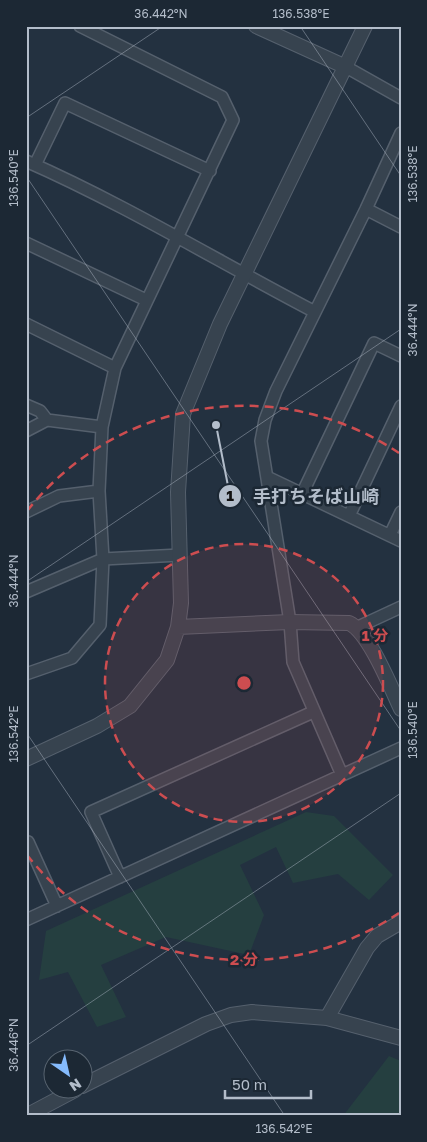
<svg xmlns="http://www.w3.org/2000/svg" width="427" height="1142" viewBox="0 0 427 1142" font-family="'Golos Text','Noto Sans JP',sans-serif">
	<style>
		.green { fill: #253f40 }
		.lines { fill: none; stroke-linecap: round; stroke-linejoin: round }
		.minor-casing { stroke: #55606d; stroke-width: 14 }
		.tertiary-casing { stroke: #55606d; stroke-width: 16 }
		.minor { stroke: #37434f; stroke-width: 11 }
		.tertiary { stroke: #37434f; stroke-width: 14 }
		.ticks { fill: none; stroke: #b3bdca; stroke-width: 1; stroke-opacity: 0.45 }
		.ring { fill: none; stroke: #cd4d50; stroke-width: 2.5; stroke-dasharray: 9 6 }
		.centre { fill: #cd4d50; stroke: #1c2834; stroke-width: 2.5 }
		.ring-label { font-size: 15px; text-anchor: middle; font-weight: bold; fill: #cd4d50; stroke: #1c2834; stroke-width: 5; stroke-linejoin: round; paint-order: stroke }
		.leader { fill: none; stroke: #b3bdca; stroke-width: 2 }
		.callout-dot { fill: #b3bdca; stroke: #1c2834; stroke-width: 2 }
		.mark-label { font-size: 15px; text-anchor: middle; font-weight: bold; fill: #111 }
		.callout-label { font-size: 18px; text-anchor: middle; font-weight: bold; fill: #b3bdca; stroke: #1c2834; stroke-width: 5; stroke-linejoin: round; paint-order: stroke }
		.neatline { fill: none; stroke: #b3bdca; stroke-width: 2 }
		.ticks-label { font-size: 12px; text-anchor: middle; fill: #b3bdca }
	</style>
	<rect width="100%" height="100%" fill="#233140"/>
	<!-- green -->
	<path class="green" d="M306,812L334,816L393,875L369,900L338,874L293,883L276,847L240,865L264,915L249,955L166,937L101,965L126,1017L97,1027L68,972L39,980L46,931Z
		M389,1056L401,1061V1116H343Z"/>
	<g class="lines">
		<defs>
			<path id="minor" d="M346,67L401,98
				M26,161C126,205 219,262 315,312
				M35,165L65,103L210,171
				M366,209L401,227
				M26,243L146,300
				M26,324L115,368
				M26,405L40,411L47,420
				M26,431L47,420L102,427
				M267,477L401,541
				M302,494L374,343L401,356
				M26,512L59,496L99,491
				M349,516L401,406
				M390,535L401,512
				M26,592L103,559L180,555
				M358,627L401,607
				M26,674L72,658L100,625L103,559L99,491L102,427L115,368L233,120L222,97L80,26
				M342,775L293,662L290,622L261,441L265,420L276,391L366,209L401,133
				M26,843L28,842L57,906
				M120,877L91,812L313,712
				M26,920L401,748"/>
			<path id="tertiary" d="M256,26L346,67
				M178,627L290,622L349,623C369,632 391,688 401,709
				M26,759L97,726L130,706L167,660L178,627L181,603L178,492L183,414L220,324L365,26
				M327,1018L367,948L377,936L401,922
				M82,1086L206,1024L231,1015L252,1012L327,1018L401,1038
				M26,1116L75,1090"/>
		</defs>
		<!-- minor casing -->
		<use href="#minor" class="minor-casing"/>
		<!-- tertiary casing -->
		<use href="#tertiary" class="tertiary-casing"/>
		<!-- minor -->
		<use href="#minor" class="minor"/>
		<!-- tertiary -->
		<use href="#tertiary" class="tertiary"/>
	</g>
	<!-- ticks -->
	<path class="ticks" d="M300,26L401,176M26,118L163,26M26,176L401,731M26,582L401,329M26,732L285,1116M26,1046L401,793"/>
	<!-- distance rings -->
	<circle cx="244" cy="683" r="139" fill="#cd4d50" fill-opacity=".12"/>
	<g class="ring">
		<circle cx="244" cy="683" r="139"/>
		<path d="M399 913A277 277 0 0 1 27 855M27 511A277 277 0 0 1 399 453"/>
	</g>
	<circle cx="244" cy="683" r="8" class="centre"/>
	<g class="ring-label">
		<text x="375" y="641">1 分</text>
		<text x="244" y="965">2 分</text>
	</g>
	<!-- callouts -->
	<path class="leader" d="M216 425L230 496"/>
	<g class="callout-dot">
		<circle cx="216" cy="425" r="5"/>
		<circle cx="230" cy="496" r="12"/>
	</g>
	<g class="mark-label">
		<text x="230" y="501">1</text>
	</g>
	<g class="callout-label">
		<text x="316" y="503">手打ちそば山崎</text>
	</g>
	<!-- border -->
	<rect width="427" height="1142" fill="none" stroke="#1c2834" stroke-width="55"/>
	<!-- north arrow -->
	<g transform="translate(68 1074) rotate(146)"><circle r="24" fill="#1c2834" stroke="#586470"/>
	<path d="M0-4L9 19L0 12L-9 19Z" fill="#85bbfd"/>
	<text y="-8" font-size="14" font-weight="bold" text-anchor="middle" fill="#b3bdca">N</text>
	</g>
	<!-- scale -->
	<path d="M225 1090v8h86v-8" fill="none" stroke="#b3bdca" stroke-width="2.5"/>
	<text x="232" y="1090" font-size="15" fill="#b3bdca" stroke="#1c2834" stroke-width="4" paint-order="stroke">50 m</text>
	<rect x="28" y="28" width="372" height="1086" class="neatline"/>
	<g class="ticks-label">
		<text x="161" y="18">36.442°N</text>
		<text x="301" y="18">136.538°E</text>
		<text transform="translate(413 174) rotate(-90)" y="4">136.538°E</text>
		<text transform="translate(14 178) rotate(-90)" y="4">136.540°E</text>
		<text transform="translate(413 330) rotate(-90)" y="4">36.444°N</text>
		<text transform="translate(14 581) rotate(-90)" y="4">36.444°N</text>
		<text transform="translate(413 730) rotate(-90)" y="4">136.540°E</text>
		<text transform="translate(14 734) rotate(-90)" y="4">136.542°E</text>
		<text transform="translate(14 1045) rotate(-90)" y="4">36.446°N</text>
		<text x="284" y="1133">136.542°E</text>
	</g>
</svg>
